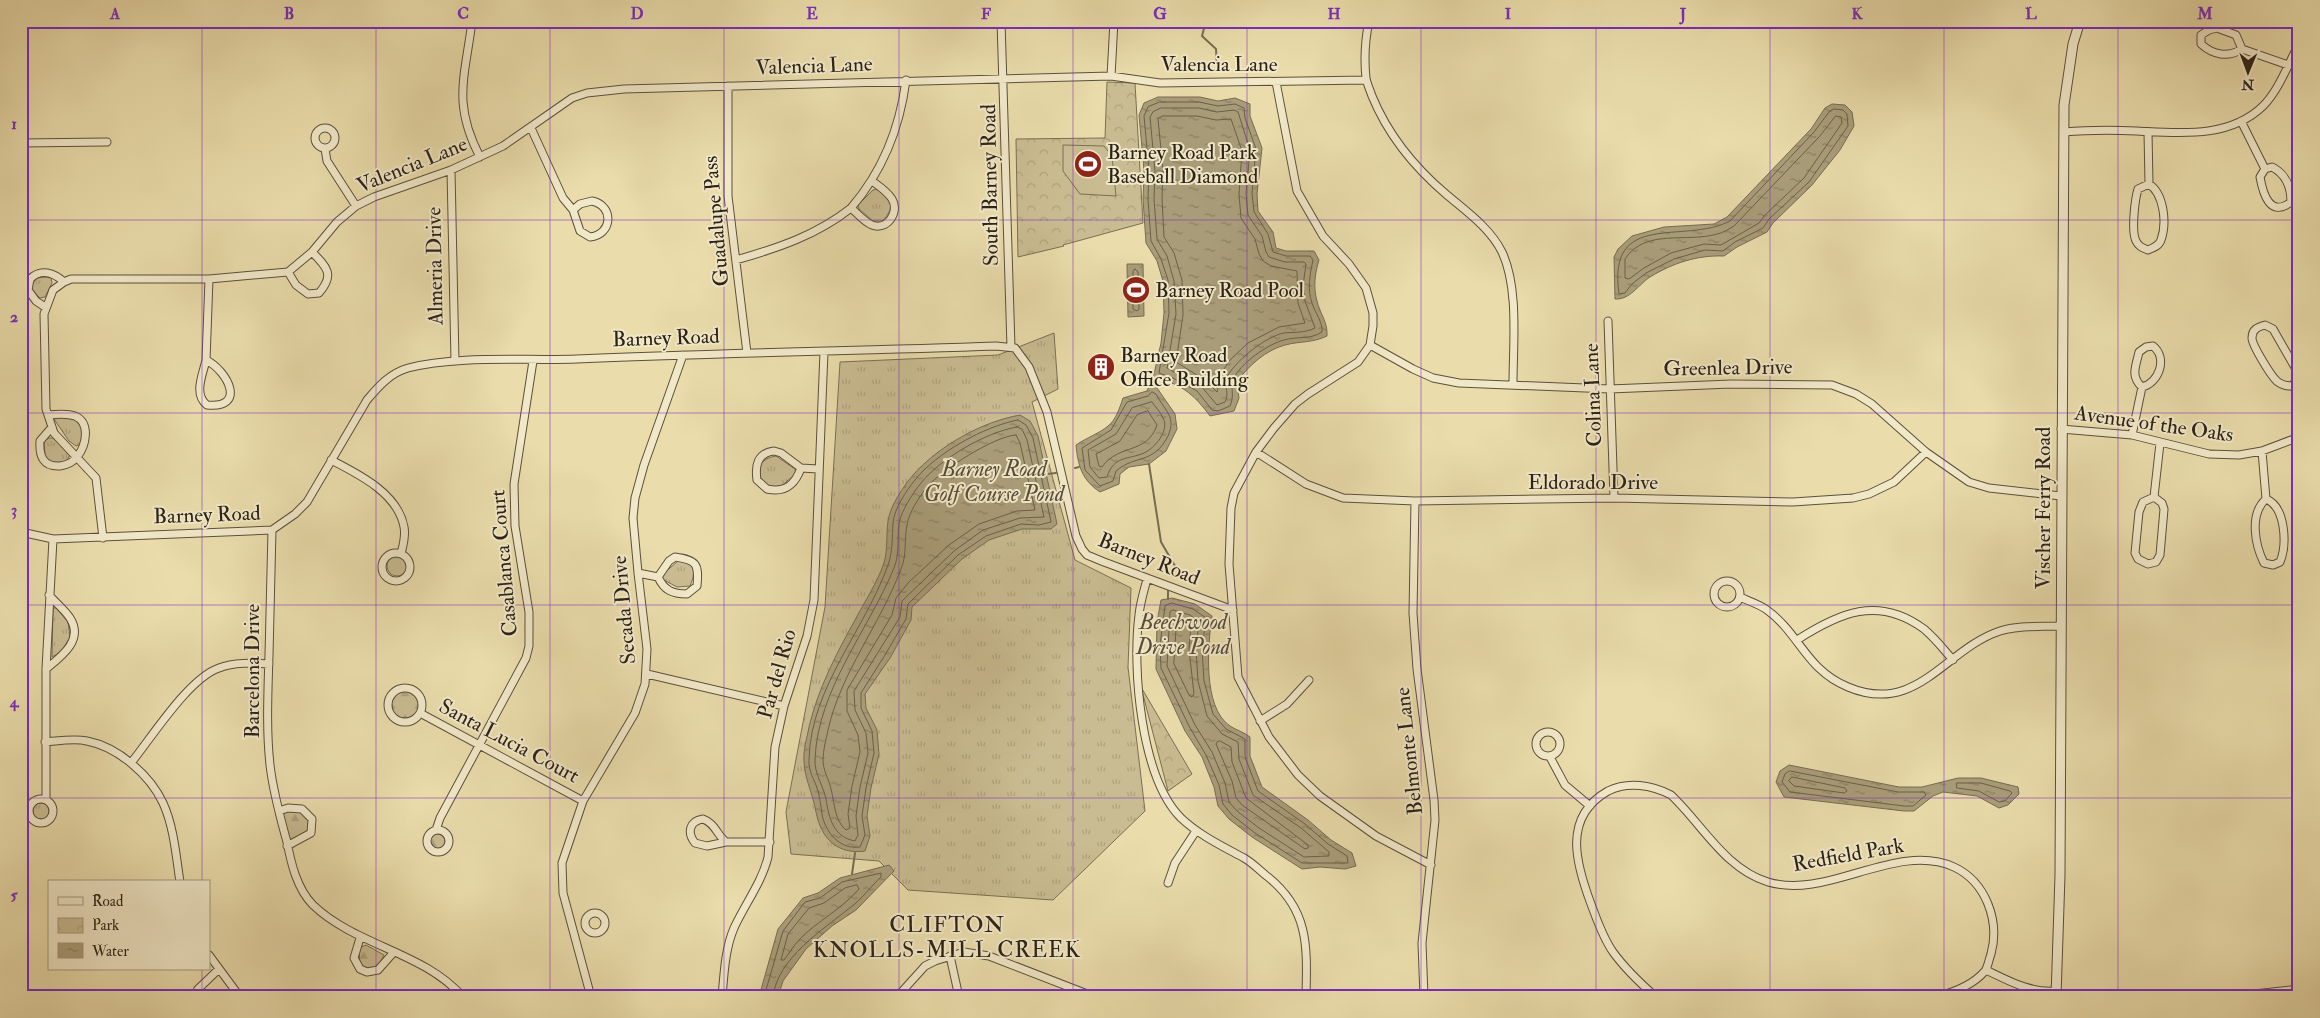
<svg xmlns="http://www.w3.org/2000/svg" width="2320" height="1018" viewBox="0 0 2320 1018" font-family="'IM FELL Double Pica',serif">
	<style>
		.grass { fill: url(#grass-tufts); stroke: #7a6f54 }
		.forest { fill: url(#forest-firs); stroke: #7a6f54 }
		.park { fill: url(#park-crowns); stroke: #7a6f54 }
		.pitch { fill: #cabc92; stroke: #7a6f54 }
		.water { fill: url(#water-ripples); stroke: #776c52 }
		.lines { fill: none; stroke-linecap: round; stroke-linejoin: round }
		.shore { stroke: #6a6048; stroke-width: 1 }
		.stream { stroke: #776c52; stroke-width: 2 }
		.minor-casing { stroke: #5b503c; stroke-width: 9 }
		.tertiary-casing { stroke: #5b503c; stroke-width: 11 }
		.minor { stroke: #f1e8c8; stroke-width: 7 }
		.tertiary { stroke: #f1e8c8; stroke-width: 9 }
		.grid { fill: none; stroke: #7b2cbf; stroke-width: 1; stroke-opacity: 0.55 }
		.labels { text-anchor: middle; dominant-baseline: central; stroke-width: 4; stroke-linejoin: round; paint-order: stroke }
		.street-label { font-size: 21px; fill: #2b2217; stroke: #f1e8c8 }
		.poi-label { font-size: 21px; fill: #2b2217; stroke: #f1e8c8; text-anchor: start }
		.water-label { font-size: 22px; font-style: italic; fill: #574d39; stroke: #f1e8c8 }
		.neighbourhood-label { font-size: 22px; letter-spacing: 1px; fill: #2b2217; stroke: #f1e8c8 }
		.neatline { fill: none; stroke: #7b2cbf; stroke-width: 2 }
		.grid-label { font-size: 16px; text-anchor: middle; font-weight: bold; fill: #7b2cbf }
	</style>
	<defs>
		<pattern id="grass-tufts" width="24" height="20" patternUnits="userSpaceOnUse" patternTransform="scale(1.25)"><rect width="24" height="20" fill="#cabc92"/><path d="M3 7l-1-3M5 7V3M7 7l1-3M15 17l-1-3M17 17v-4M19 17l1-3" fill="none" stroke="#aea17d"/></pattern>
		<pattern id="forest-firs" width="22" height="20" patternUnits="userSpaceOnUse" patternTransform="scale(1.25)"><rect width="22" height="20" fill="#cabc92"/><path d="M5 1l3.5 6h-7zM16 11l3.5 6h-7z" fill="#aea17d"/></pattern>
		<pattern id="park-crowns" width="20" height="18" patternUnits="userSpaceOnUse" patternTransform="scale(1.25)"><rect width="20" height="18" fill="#cabc92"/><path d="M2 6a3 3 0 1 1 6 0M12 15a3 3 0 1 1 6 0" fill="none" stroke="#aea17d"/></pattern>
		<pattern id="water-ripples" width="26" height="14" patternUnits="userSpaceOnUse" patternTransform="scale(1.25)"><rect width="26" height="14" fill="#a99d79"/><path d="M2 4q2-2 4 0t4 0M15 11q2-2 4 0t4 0" fill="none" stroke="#8a8062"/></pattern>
	</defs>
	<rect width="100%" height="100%" fill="#eadcab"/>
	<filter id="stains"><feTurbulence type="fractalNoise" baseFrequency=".004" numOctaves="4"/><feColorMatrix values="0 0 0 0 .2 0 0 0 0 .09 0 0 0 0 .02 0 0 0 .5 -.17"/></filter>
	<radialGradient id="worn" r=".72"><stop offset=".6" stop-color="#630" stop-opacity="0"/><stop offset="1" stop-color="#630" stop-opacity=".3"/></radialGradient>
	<!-- grass -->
	<path class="grass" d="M877,189C891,199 896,208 882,221H873L859,209L858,205L873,190Z
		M46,277L51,278L52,283L45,297L40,298L32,291V284L37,278Z
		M1054,333L1058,389L1032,402L1075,560L1131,588L1128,667L1145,811L1053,900L908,890L879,861L791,854L786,812L825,607L840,362L998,355Z
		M58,417C79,418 85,423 81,444L76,446L69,441L54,419Z
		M49,438H53L70,455L66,462L59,464L49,462L45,455L44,441Z
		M776,456L795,469L796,473C794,478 791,477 787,481C785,483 785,484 782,486C763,498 744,461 776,456Z
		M387 566a10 10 0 1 1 20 0a10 10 0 1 1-20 0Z
		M678,561L688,563L694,569L693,578L690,586L677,587L662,579L663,574Z
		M53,608H56L68,622L70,637L61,652L52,657Z
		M33 811a8 8 0 1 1 16 0a8 8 0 1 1-16 0Z"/>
	<!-- forest -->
	<path class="forest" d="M405,689L418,699L420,712L415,717L398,718L394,714L391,702L400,690Z
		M297,808L312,819L311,833L287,846L279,811Z
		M429 842a8 8 0 1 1 16 0a8 8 0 1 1-16 0Z
		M366,945L384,955L378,967L366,969L360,966L359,948Z"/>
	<!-- park -->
	<path class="park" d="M1107,82L1135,83L1143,223L1063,245L1064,246L1018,257L1016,139L1105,138Z
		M1141,687L1192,774L1168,791Z"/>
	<!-- pitch -->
	<path class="pitch" d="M1063,145L1104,146L1112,156L1116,196L1080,194L1063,171Z"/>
	<!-- water -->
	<path class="water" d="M1158,97H1200L1218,101L1235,98L1250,104V116L1262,148L1257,194L1258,211L1273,232L1276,248L1286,251H1314L1319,260C1315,273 1313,287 1317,301C1320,314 1328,322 1327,336C1313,343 1300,341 1285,345C1266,350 1248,366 1237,382L1239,398L1234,411L1210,416C1196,397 1183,384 1158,379L1155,385L1175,414L1177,429L1166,451L1149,464L1129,467L1120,474L1119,484L1100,492C1082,480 1078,466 1076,445C1086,438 1100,433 1108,426C1116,420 1120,407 1123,398L1147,391L1154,374L1161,343L1164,313L1163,281L1157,261L1146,243L1143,199L1144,171L1139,115L1144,103Z
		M1832,104L1845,105L1852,112L1854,126L1840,150L1812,185L1773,223L1767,232L1737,247L1724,256C1697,255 1673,263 1650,277C1638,285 1630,300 1615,299L1614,257L1618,249L1632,236L1664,227L1714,224L1727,217L1811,129L1825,108Z
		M1127,264H1143L1144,316L1128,317Z
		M1020,415L1030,421L1038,436L1057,524L1051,529H1022L989,540L962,559L912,607L911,620L890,658L865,694L866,708L877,730L879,754L871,788L867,816L870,836L865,851C837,855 821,838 816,812C813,794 804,777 804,761C803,750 807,738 809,727C818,689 836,654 855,620C865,601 877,583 884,563C888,549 886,535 888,521C890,506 903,487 913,475C939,446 981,422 1020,415Z
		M1172,598L1195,604L1212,616C1208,644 1202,707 1230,726C1236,730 1244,732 1250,737V756L1262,787L1308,820L1331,840L1352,853L1356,866L1345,869L1320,867L1302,869L1252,837L1229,819L1218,806L1214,787L1202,757L1185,731L1156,669L1157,622L1161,600Z
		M1789,765L1899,787H1922L1958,778H1981L2018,787L2019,794L2008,805L1999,808L1977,796L1943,792L1933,796L1914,811H1904L1784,797L1776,782L1780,771Z
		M889,865L894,871L856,910L832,926L806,949L783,981L778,997H759L778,929L803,898L818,893L840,878Z"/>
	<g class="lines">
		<!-- shore -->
		<path class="shore" d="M1160,102H1199L1218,106L1235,104L1244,108L1245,118L1256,149L1252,193L1254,212L1268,234L1273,252L1286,256H1310L1313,260C1310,274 1307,289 1312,303C1315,313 1323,322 1322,332C1310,340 1297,336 1284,340C1268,344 1239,364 1233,380C1230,387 1235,395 1230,406L1218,411L1212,410L1197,391L1173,378L1159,373L1169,313L1168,280L1161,259L1151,241L1148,199L1149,171L1144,116L1148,107Z
			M1161,108H1199L1217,112L1234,110L1238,112L1250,150L1246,194L1248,215L1262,236L1266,252L1269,257L1285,262H1304L1306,264L1303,286L1305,301L1315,328C1305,333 1295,332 1284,333C1265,337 1238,359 1228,375C1223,384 1230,393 1225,402L1217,405L1201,386L1167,368L1176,314L1174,281L1167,256L1157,239L1154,199L1155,171L1150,117L1153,112Z
			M1834,109L1843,110L1847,114L1848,126L1809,182L1769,219L1763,228L1735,242L1723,251L1705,250L1674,259L1646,273L1632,284L1625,293L1619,294C1607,209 1684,245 1730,221L1814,132L1829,112Z
			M1163,116H1197L1216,120L1231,119L1242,151L1239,194L1241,218L1255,239L1259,254L1263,261L1271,266L1297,271L1298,303L1305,323L1279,327L1248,343L1230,360L1222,372L1217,392L1205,380L1176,362L1183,315L1182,280L1174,253L1164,237L1162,198L1163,170L1158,119Z
			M1836,116L1841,117L1842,123L1804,178L1765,215L1759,223L1721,245L1704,244L1671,253L1644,268L1629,279L1625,278V259C1645,228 1687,243 1717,234C1723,233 1729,229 1734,226L1819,137Z
			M1135,269L1138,272L1139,309L1137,311L1133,309V272Z
			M1152,392L1156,394C1160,402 1167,410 1170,417C1172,424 1171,429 1168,436C1153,465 1136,454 1116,471L1113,481L1100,486L1085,470L1082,448L1111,430L1127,402L1148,396Z
			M1152,402C1155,407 1161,412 1163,418C1170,430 1155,448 1144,453C1128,460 1114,455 1107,477L1099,478L1090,467L1088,450L1116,434L1132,408Z
			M1148,411L1157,425C1147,455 1119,443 1102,467L1099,466L1096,454L1120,441L1137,415Z
			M1018,420L1026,425L1033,438L1051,522L1039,525L1021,524L986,536L958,555L908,604L906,619L885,655L861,693V708L872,731L874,753L866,788L862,816L865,835L860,847C840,850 825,832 822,814C821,806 820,799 818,791C815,780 808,772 809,759C811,687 865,630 888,565C893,551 892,537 893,523C894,509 906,491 915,480C936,453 985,426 1018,420Z
			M1017,427L1022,429L1027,440L1044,517L1020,518L983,530L954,551L902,601L900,617L854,691L855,710L866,733L868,753L860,787L856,816L858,835L855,841C833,837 829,818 826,799C823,785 814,773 815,759C818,689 868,631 894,568C900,553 897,538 899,523C902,510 912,494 921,483C940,459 986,432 1017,427Z
			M1016,435L1020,443L1035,510L1017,511L979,524L949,545L909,582L896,598L892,615L847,690V711L858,735L860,752L852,786L848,814L850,828L846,830C834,820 835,804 831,789C829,779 823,771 823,760C823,750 826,740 828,730C841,672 880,625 901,569C907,555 904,540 907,525C909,512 919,498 926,488C940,471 994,436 1016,435Z
			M1172,603L1193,609L1206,618L1202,649L1204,681L1213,714L1226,729L1245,739V757L1258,791L1305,824L1328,844L1347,856L1348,863H1302L1255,833L1232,815L1223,804L1219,785L1206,755L1190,728L1161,668L1160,645L1165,606Z
			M1173,610L1190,615L1199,622L1196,649L1198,681L1207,716L1222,734L1238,742L1239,759L1253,795L1301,828L1329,852V856L1304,857L1259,828L1237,811L1229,802L1225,783L1212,752L1195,725L1167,666L1170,612Z
			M1177,620L1187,622L1191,626L1189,649L1194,694L1192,697L1189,695L1174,664Z
			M1220,741L1231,747L1232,762L1246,798L1308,845V848L1305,849L1242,805L1236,798L1232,781L1216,744L1217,742Z
			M1790,771L1898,792H1924L1926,795L1913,806H1904L1790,792L1782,782L1785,774Z
			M1792,777L1845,788L1847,791L1844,793L1794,786L1789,781Z
			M1957,783H1981L2010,791L2012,793L2005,801L1999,802L1979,791L1957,788Z
			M857,885L859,889C842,909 817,921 799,940C793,946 789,954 784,960H781L788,934L809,908L824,903L845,888Z
			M764,997L783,931L805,902L820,898L842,882L881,873V877C871,886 862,899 851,907C824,929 777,958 773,997"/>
		<!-- stream -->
		<path class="stream" d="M1206,21L1202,36L1216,49L1217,68
			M1149,464L1161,542L1175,566L1172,576
			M1075,468L1079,467
			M1047,474L1056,473
			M1168,591V599
			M852,874L855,853"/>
		<defs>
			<path id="minor" d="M472,21C465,78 452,103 480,157
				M1001,21L1011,347
				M1369,21C1365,40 1364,59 1366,78C1367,84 1370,90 1372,96C1388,135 1415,168 1447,195C1467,212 1490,228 1502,252C1519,288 1513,344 1513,384
				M2217,28L2236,35L2242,49C2228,58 2213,55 2201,44V35L2209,30Z
				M2242,49L2288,65
				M1111,76L1114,21
				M1276,82L1297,191L1323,236L1349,264L1366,288L1373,313V326L1370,345L1358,362L1308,394L1295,404L1274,428L1256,452L1234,493L1231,508L1229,564L1238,677L1269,737L1298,775L1320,796L1376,836L1431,865
				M728,86V196L747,353
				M2241,121L2265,169
				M315 138a10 10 0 1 1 20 0a10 10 0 1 1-20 0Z
				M531,128L563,198L573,210
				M2064,132C2088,130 2112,130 2136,131C2179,133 2229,139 2263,106C2279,90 2288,64 2299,44
				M2148,132L2149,184
				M21,143L107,142
				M325,149L327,161L356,206
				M2272,167C2286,174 2291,188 2291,202C2270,218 2263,194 2260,177L2265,169Z
				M451,170L455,361
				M2149,184C2164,194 2167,223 2161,240C2159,246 2153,248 2148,250C2143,248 2139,247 2136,241C2131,231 2135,199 2138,189Z
				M592,201C615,206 612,235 590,237L580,231L573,210L580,204Z
				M851,208C882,172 900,127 906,80
				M736,260C778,248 817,235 851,208C857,213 864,222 872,225C887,231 900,212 892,199C887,191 879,186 872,181
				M288,272L312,252L337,222L356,206L374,197L451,170L503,146L572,98L587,93L624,89L1111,76L1160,83L1366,80
				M64,282L53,290L44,314L46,409L54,433L96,478L103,538
				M45,307L36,301L28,290L30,279C41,268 54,273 64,282L71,279H209L288,272L296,285L308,294L319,293C335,275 327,267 312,252
				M1608,321L1614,498
				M2265,325L2273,329L2297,371V377L2293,386C2288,386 2283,386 2278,382C2272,378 2252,345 2252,338C2252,329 2258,327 2265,325Z
				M1370,345L1413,369L1433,378L1459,383L1610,389L1731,384L1832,385L1856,394L1872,404L1926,452L1969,482L1989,488L2061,496
				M2153,346C2168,358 2159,383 2142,387C2130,376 2136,366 2139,352L2146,347Z
				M206,360C228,371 247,409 207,405C193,394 203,374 206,360Z
				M206,360L209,279
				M2293,386L2299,396
				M48,415C57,414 67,413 75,416C91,423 86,446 77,457C73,462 67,465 60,466C43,467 39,456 40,441L52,427
				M2061,429L2132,435L2209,454L2239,455L2262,451L2299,437
				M2132,435L2142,387
				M774,451L781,453L801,468C795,485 785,493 767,489L757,480C755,466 757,453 774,451Z
				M2262,451L2266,499
				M1256,452L1306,484L1343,498L1415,501L1614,498L1793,502L1853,498L1869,494L1894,482L1926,452
				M331,460C358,474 398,493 404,527C406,536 403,545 401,554
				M801,468L818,469
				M2154,497L2162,503L2164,509L2160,555L2156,562L2148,564L2138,559L2135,553L2139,512L2143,502Z
				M2154,497L2160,443
				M2266,499C2286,507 2287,545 2280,562L2273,565L2264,563C2255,545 2249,514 2266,499Z
				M1415,501L1413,613L1417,669L1434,800L1435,820L1422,943L1424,997
				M272,530C271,572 270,613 269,655C268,691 266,728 270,765C273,791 280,817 287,842C291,863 297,889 313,905C356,946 424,952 463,997
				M21,532L53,539L272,530L295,514L307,502L367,400C378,387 390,373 408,368C457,355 525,361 577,359C716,353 856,351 996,346L1015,348L1029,367L1047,412L1076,536L1082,549L1087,555L1104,562L1233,610
				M382 567a14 14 0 1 1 28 0a14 14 0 1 1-28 0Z
				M675,557C697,560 699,564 697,586L687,594C672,594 664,590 658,577L669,561Z
				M638,573L658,577
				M1147,579C1144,591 1140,603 1139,615C1132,669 1141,778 1181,818C1199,835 1222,846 1244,858C1253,863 1260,871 1268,877C1310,911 1307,948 1306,997
				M1714 594a13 13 0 1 1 26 0a13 13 0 1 1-26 0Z
				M1740,597C1748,601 1759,604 1767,610C1800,634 1806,670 1848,687C1917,716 1945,649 2000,631C2019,625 2041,627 2060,626
				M1797,640C1839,613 1878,595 1924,629C1935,638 1944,650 1953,660
				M46,669C62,656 84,640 70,618C65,610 55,602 49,595
				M647,674L784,706
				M388 705a17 17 0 1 1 34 0a17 17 0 1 1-34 0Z
				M420,713L583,801
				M1260,721L1287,704L1309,680
				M1536 744a12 12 0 1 1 24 0a12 12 0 1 1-24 0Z
				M45,742C59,741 74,738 87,741C118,747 150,775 163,803C174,827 176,856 180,882
				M1550,757L1565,785L1590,806
				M131,763C152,737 189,678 219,668C234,662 252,663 269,664
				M29 811a12 12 0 1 1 24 0a12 12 0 1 1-24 0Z
				M46,800V669L53,539
				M279,811L288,808L302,809L312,819L311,833L287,846
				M703,819C715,823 717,835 726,842L707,846L695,843C687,833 689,821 703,819Z
				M427 841a11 11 0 1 1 22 0a11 11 0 1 1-22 0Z
				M436,830L440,818L526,658L529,646V612L515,526L514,484L533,361
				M726,842H770
				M1168,883L1175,863L1196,831
				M585 923a10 10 0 1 1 20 0a10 10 0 1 1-20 0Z
				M360,938L354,958L360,969L367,972L378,970L394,952
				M209,955L240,997
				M950,956L959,997
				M1986,970C2009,981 2030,993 2056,991
				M194,997L198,989L219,969
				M591,997L563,893L562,863L583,801L635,713L645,684L647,649L638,573L633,518L635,498L644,465L683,355
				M722,997C724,974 725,949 734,928C745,904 762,882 768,857L775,747L784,706L807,636L814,600L824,352
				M897,997L925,966L935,961L964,952L989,956L1095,997
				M1656,997C1640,983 1626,970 1613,952C1603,938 1597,920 1591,904C1576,864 1562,817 1608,791C1628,781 1652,785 1671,795C1702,824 1725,869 1768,882C1828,900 1896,841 1954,867C1986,882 2000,921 1991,954C1989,959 1988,967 1985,971C1973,985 1952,993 1935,997
				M2227,997L2299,989"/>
			<path id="tertiary" d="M2056,997L2060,875L2064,105L2073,44L2080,21"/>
		</defs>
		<!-- minor casing -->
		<use href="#minor" class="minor-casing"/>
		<!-- tertiary casing -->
		<use href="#tertiary" class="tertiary-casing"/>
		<!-- minor -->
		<use href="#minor" class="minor"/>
		<!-- tertiary -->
		<use href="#tertiary" class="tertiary"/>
	</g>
	<!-- grid -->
	<path class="grid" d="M202,21V882M376,21V997M550,21V997M724,21V997M899,21V997M1073,21V997M1247,21V997M1421,21V997M1596,21V997M1770,21V997M1944,21V997M2118,21V997M21,220H2299M21,413H2299M21,605H2299M21,798H2299M202,969V997"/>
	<!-- icons -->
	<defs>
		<symbol id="stadium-disc" viewBox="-11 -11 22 22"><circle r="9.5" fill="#8f2418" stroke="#f1e8c8"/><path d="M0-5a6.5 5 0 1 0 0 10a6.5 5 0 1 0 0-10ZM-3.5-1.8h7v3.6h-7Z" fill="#fff"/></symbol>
		<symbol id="building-disc" viewBox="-11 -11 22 22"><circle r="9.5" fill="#8f2418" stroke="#f1e8c8"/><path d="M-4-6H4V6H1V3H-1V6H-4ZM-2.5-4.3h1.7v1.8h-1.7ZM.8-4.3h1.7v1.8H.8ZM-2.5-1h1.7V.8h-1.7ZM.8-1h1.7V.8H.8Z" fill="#fff"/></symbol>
	</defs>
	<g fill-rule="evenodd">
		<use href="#stadium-disc" x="1072" y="148" width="32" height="32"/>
		<use href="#stadium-disc" x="1120" y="274" width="32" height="32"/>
		<use href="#building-disc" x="1085" y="351" width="32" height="32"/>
	</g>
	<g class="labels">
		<!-- street labels -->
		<g class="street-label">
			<text x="1219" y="64">Valencia Lane</text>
			<text transform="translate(814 66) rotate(-2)">Valencia Lane</text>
			<text transform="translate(412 165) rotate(-22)">Valencia Lane</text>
			<text transform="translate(990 185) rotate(-91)">South Barney Road</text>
			<text transform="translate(716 221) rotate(-95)">Guadalupe Pass</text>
			<text transform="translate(435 266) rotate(-91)">Almeria Drive</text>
			<text transform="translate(666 338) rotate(-2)">Barney Road</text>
			<text transform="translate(1728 368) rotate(-1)">Greenlea Drive</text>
			<text transform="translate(1593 395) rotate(-92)">Colina Lane</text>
			<text transform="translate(2154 424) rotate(8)">Avenue of the Oaks</text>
			<text x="1593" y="482">Eldorado Drive</text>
			<text transform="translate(2043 508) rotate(-90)">Vischer Ferry Road</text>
			<text transform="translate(207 515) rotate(-2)">Barney Road</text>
			<text transform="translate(1149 559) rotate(22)">Barney Road</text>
			<text transform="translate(504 563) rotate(-95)">Casablanca Court</text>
			<text transform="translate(624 610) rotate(-95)">Secada Drive</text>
			<text transform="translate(252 671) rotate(-90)">Barcelona Drive</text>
			<text transform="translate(777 674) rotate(-74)">Par del Rio</text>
			<text transform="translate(509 741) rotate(28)">Santa Lucia Court</text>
			<text transform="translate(1409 751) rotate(-96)">Belmonte Lane</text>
			<text transform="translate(1848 855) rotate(-10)">Redfield Park</text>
		</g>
		<!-- poi labels -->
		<g class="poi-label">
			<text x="1107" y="152">Barney Road Park<tspan x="1107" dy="24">Baseball Diamond</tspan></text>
			<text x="1155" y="290">Barney Road Pool</text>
			<text x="1120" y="355">Barney Road<tspan x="1120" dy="24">Office Building</tspan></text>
		</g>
		<!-- water labels -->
		<g class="water-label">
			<text x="994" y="469">Barney Road<tspan x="994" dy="25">Golf Course Pond</tspan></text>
			<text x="1183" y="622">Beechwood<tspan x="1183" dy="25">Drive Pond</tspan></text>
		</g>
		<!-- neighbourhood labels -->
		<g class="neighbourhood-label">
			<text x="947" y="925">CLIFTON<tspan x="947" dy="25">KNOLLS-MILL CREEK</tspan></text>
		</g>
	</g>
	<!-- margin -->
	<rect width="2320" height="1018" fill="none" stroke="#eadcab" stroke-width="55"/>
	<!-- legend -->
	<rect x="48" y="880" width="162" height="90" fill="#f1e8c8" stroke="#a29981"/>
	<rect x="58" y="897" width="25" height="8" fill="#f1e8c8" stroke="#a29981"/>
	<text x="92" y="906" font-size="15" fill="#2b2217">Road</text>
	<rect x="58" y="918" width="25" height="15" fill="url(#park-crowns)" stroke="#a29981"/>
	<text x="92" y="930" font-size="15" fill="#2b2217">Park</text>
	<rect x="58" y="943" width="25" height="15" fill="url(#water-ripples)" stroke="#a29981"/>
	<text x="92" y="956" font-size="15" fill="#2b2217">Water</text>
	<!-- north arrow -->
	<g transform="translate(2248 72) rotate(181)" stroke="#f1e8c8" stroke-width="4" paint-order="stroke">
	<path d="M0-4L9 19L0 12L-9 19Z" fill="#2b2217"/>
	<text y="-8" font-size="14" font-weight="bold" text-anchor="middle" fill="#2b2217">N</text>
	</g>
	<rect x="28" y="28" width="2264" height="962" class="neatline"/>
	<g class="grid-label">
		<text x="115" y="19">A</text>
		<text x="289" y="19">B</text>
		<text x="463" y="19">C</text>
		<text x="637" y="19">D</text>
		<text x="812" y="19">E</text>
		<text x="986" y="19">F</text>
		<text x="1160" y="19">G</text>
		<text x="1334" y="19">H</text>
		<text x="1508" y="19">I</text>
		<text x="1683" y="19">J</text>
		<text x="1857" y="19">K</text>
		<text x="2031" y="19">L</text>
		<text x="2205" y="19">M</text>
		<text x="14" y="129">1</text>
		<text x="14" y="322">2</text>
		<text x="14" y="515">3</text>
		<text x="14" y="707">4</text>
		<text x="14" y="900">5</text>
	</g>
	<rect width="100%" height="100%" filter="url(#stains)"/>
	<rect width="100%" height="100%" fill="url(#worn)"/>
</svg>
